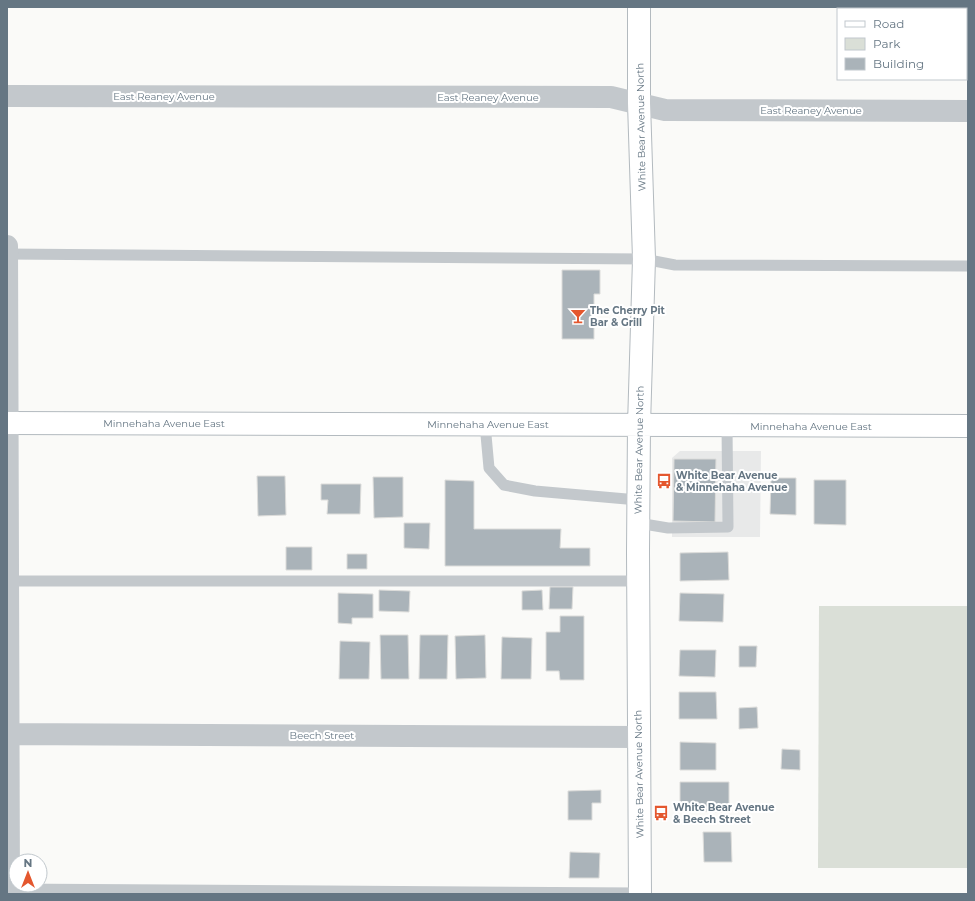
<svg xmlns="http://www.w3.org/2000/svg" width="975" height="901" viewBox="0 0 975 901" font-family="Montserrat,sans-serif">
	<style>
		.built { fill: #e8e9e9 }
		.green { fill: #dadfd7 }
		.building { fill: #aab3b9; stroke: #dcdcda }
		.lines { fill: none; stroke-linecap: round; stroke-linejoin: round }
		.secondary-casing { stroke: #b3babf; stroke-width: 24 }
		.service { stroke: #c3c8cc; stroke-width: 11 }
		.minor { stroke: #c3c8cc; stroke-width: 22 }
		.secondary { stroke: #fff; stroke-width: 22 }
		.labels { text-anchor: middle; dominant-baseline: central; stroke-width: 4; stroke-linejoin: round; paint-order: stroke }
		.street-label { font-size: 10px; fill: #657683; stroke: #fff }
		.poi-label { font-size: 10px; font-weight: bold; fill: #657683; stroke: #fff; text-anchor: start }
	</style>
	<rect width="100%" height="100%" fill="#fafaf8"/>
	<!-- built -->
	<path class="built" d="M680,451H761L760,537H672V458Z"/>
	<!-- green -->
	<path class="green" d="M819,606H968V868H818Z"/>
	<!-- building -->
	<path class="building" d="M562,270H600V294H594V339H562Z
		M674,459H716L715,522L673,521Z
		M257,476H285L286,515L258,516Z
		M373,477H403V517L374,518Z
		M771,478H796V515L770,514Z
		M445,480L474,481V529H561L560,548H590V566H445Z
		M814,480H846V525L814,524Z
		M321,484H361L360,514H327L328,500H321Z
		M404,523H430L429,549L404,548Z
		M286,547H312V570H286Z
		M728,552L729,580L680,581V553Z
		M347,554H367V569H347Z
		M550,587H573L572,609H549Z
		M379,590L410,591L409,612L379,611Z
		M542,590L543,610H522V591Z
		M338,593L373,594V618H352V624L338,623Z
		M680,593L724,594L723,622L679,621Z
		M560,616H584V680H560L559,671H546V632H560Z
		M380,635H408L409,679H381Z
		M420,635H448L447,679H419Z
		M485,635L486,678L456,679L455,636Z
		M502,637L532,638L531,679H501Z
		M340,641L370,642L369,679H339Z
		M739,646H757L756,667H739Z
		M680,650H716L715,677L679,676Z
		M679,692H716L717,719H679Z
		M757,707L758,728L739,729V708Z
		M680,742L716,743V770H680Z
		M782,749L800,750V770L781,769Z
		M680,782H729V812L680,811Z
		M601,790V803H592V820H568V791Z
		M703,832H731L732,862H704Z
		M570,852L600,853L599,878H569Z"/>
	<g class="lines">
		<defs>
			<path id="secondary" d="M639,7V103L644,259L639,425L638,552L640,894
				M7,423L968,426"/>
		</defs>
		<!-- secondary casing -->
		<use href="#secondary" class="secondary-casing"/>
		<!-- service -->
		<path class="service" d="M7,254L644,259L675,265L968,266
			M485,424L489,468L504,485L535,491L638,500
			M638,523L668,528L728,527L727,426
			M7,581H638
			M7,889L640,893"/>
		<!-- minor -->
		<path class="minor" d="M7,96L611,97L665,110L968,111
			M7,246L9,894
			M7,734L638,737"/>
		<!-- secondary -->
		<use href="#secondary" class="secondary"/>
	</g>
	<!-- icons -->
	<defs>
		<symbol id="bar-bare" viewBox="-9 -9 18 18"><path d="M-6-5H6L.8 .8V4.5H3.5V6h-7V4.5H-.8V.8Z" fill="#e4572e" stroke="#fff" stroke-width="2.5" paint-order="stroke"/></symbol>
		<symbol id="bus-bare" viewBox="-9 -9 18 18"><path d="M-5-6H5V4H4V6H2V4H-2V6H-4V4H-5ZM-3.5-4V0h7V-4ZM-3.5 1.2v1.5H-2V1.2ZM2 1.2v1.5H3.5V1.2Z" fill="#e4572e" stroke="#fff" stroke-width="2.5" paint-order="stroke"/></symbol>
	</defs>
	<g fill-rule="evenodd">
		<use href="#bar-bare" x="567" y="305" width="22" height="22"/>
		<use href="#bus-bare" x="653" y="470" width="22" height="22"/>
		<use href="#bus-bare" x="650" y="802" width="22" height="22"/>
	</g>
	<g class="labels">
		<!-- street labels -->
		<g class="street-label">
			<text x="164" y="96">East Reaney Avenue</text>
			<text x="488" y="97">East Reaney Avenue</text>
			<text x="811" y="110">East Reaney Avenue</text>
			<text transform="translate(641 127) rotate(-91)">White Bear Avenue North</text>
			<text x="164" y="423">Minnehaha Avenue East</text>
			<text x="488" y="424">Minnehaha Avenue East</text>
			<text x="811" y="426">Minnehaha Avenue East</text>
			<text transform="translate(639 450) rotate(-89)">White Bear Avenue North</text>
			<text x="322" y="735">Beech Street</text>
			<text transform="translate(639 774) rotate(-91)">White Bear Avenue North</text>
		</g>
		<!-- poi labels -->
		<g class="poi-label">
			<text x="590" y="310">The Cherry Pit<tspan x="590" dy="12">Bar &amp; Grill</tspan></text>
			<text x="676" y="475">White Bear Avenue<tspan x="676" dy="12">&amp; Minnehaha Avenue</tspan></text>
			<text x="673" y="807">White Bear Avenue<tspan x="673" dy="12">&amp; Beech Street</tspan></text>
		</g>
	</g>
	<!-- border -->
	<rect width="975" height="901" fill="none" stroke="#657683" stroke-width="16"/>
	<!-- legend -->
	<rect x="837" y="8" width="130" height="72" fill="#ffffff" stroke="#c1c8cd"/>
	<rect x="845" y="21" width="20" height="6" fill="#ffffff" stroke="#c1c8cd"/>
	<text x="873" y="28" font-size="12" fill="#657683">Road</text>
	<rect x="845" y="38" width="20" height="12" fill="#dadfd7" stroke="#c1c8cd"/>
	<text x="873" y="48" font-size="12" fill="#657683">Park</text>
	<rect x="845" y="58" width="20" height="12" fill="#aab3b9" stroke="#c1c8cd"/>
	<text x="873" y="68" font-size="12" fill="#657683">Building</text>
	<!-- north arrow -->
	<g transform="translate(28 873)"><circle r="19" fill="#ffffff" stroke="#c1c8cd"/>
	<path d="M0-3L7 15L0 10L-7 15Z" fill="#e4572e"/>
	<text y="-6" font-size="11" font-weight="bold" text-anchor="middle" fill="#657683">N</text>
	</g>
</svg>
